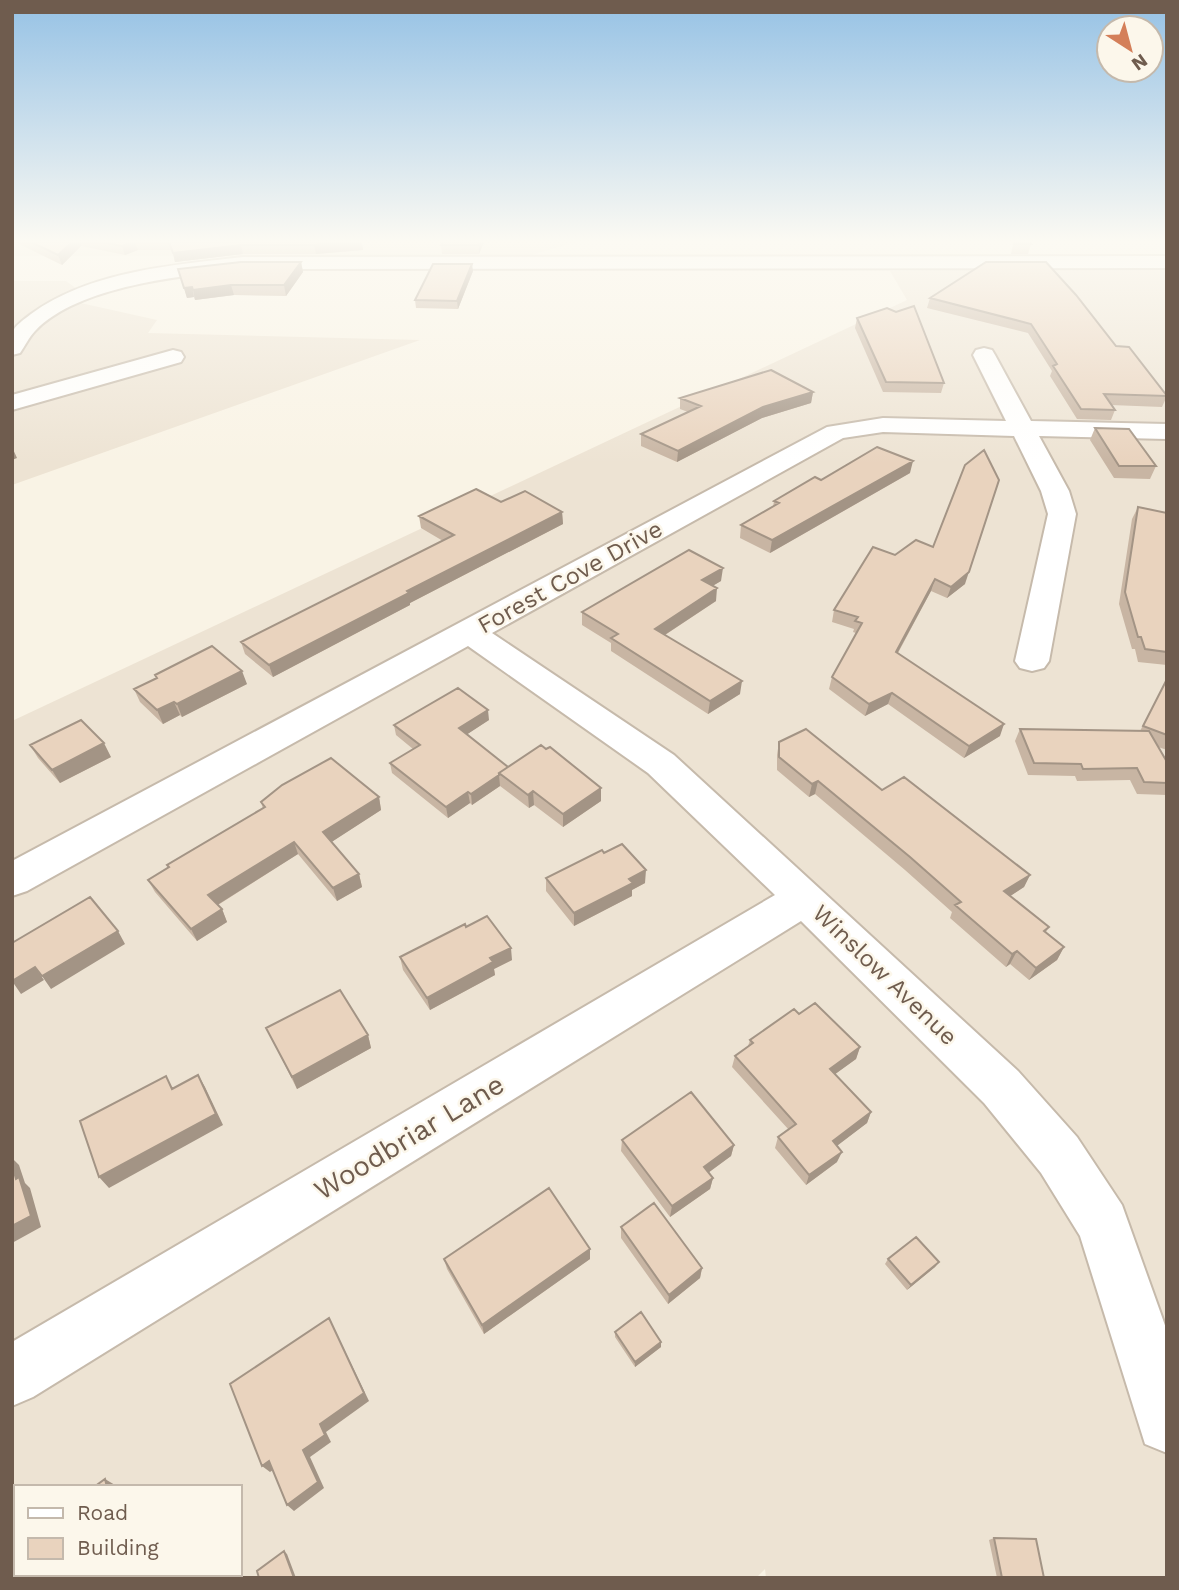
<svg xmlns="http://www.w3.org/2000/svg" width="1179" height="1590" viewBox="0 0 1179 1590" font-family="'Work Sans',sans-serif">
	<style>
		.residential { fill: #ede3d3; fill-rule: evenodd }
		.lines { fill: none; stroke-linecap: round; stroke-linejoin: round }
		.minor-casing { stroke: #c6baab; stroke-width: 4 }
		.minor { fill: #fff; fill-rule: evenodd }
		.wall { fill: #c8b5a3 }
		.shaded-wall { fill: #a39485 }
		.building { fill: #e9d3be; stroke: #a39485; stroke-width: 2 }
		.labels { text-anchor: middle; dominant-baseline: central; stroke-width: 5; stroke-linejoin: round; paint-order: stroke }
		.street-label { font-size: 24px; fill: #6f5c4e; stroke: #fcf7eb }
		.near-street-label { font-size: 28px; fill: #6f5c4e; stroke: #fcf7eb }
	</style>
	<rect width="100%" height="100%" fill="#f9f3e5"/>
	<!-- residential -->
	<path class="residential" d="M12,242H576L531,255L63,256H12Z
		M1065,269L1167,270V1578H766L765,1569L756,1578H12V721L907,300L890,271ZM16,1487H240V1574H16Z
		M12,281H66L77,289L58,298L157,320L148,333L420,340L12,485Z"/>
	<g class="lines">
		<defs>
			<path id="minor" d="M1167,256V268L243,269C183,276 79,285 35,331C29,337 25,346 20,353L12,355C12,348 10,339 12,333C15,325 25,319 31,314C90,271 173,265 243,257Z
				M984,348L992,350L995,355L1031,421L1167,424V439L1039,436L1069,491L1076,514L1049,661L1044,668L1032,671L1020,668L1015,661L1048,514L1041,491L1014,436L883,432L843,438L492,633L674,755L1018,1071L1077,1137L1122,1205L1167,1331V1453L1145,1444L1080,1236L1041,1173L984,1103L801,921L33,1397L12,1406V1342L775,895L648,773L468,646L27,891L12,896V861L827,427L883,418L1006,421L973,355L976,350Z
				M173,350L181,352L184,357L181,362L12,410V395Z"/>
		</defs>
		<!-- minor casing -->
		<use href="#minor" class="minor-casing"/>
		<!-- minor -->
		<use href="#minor" class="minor"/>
	</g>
	<!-- wall -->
	<path class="wall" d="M15,242H362L363,250L316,254H243L175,262L172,250H138L125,255L81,246L62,265Z
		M484,242L479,254H442L441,245Z
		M1013,244H1031L1028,254H1011Z
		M301,262L303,272L286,296L234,295L195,300L194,297L187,298L178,269Z
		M986,262L1167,396L1162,407L1111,405L1115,410L1111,420L1077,419L1050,376L1052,371L1028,333L927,308L930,298Z
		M473,271L458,309L416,308L415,300Z
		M857,318L944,383L941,393L883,392L855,328Z
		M813,392L811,403L762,418L677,462L641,446V434L688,412L680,409V398Z
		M1095,428L1156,466L1150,479L1114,478L1090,440Z
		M910,473L770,553L740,538L741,525L773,507L774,501L821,480Z
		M501,502L562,512L563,524L410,603V605L273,677L245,654L241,642L443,541L421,528L419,516Z
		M1138,507L1167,513V665L1138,662L1135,649H1132L1119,604L1132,519Z
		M933,547L965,584L947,598L931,591L898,653L1000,736L964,758L888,704L865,716L829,689L832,677L856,633L853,632L854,629L832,622L834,610L895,555Z
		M721,581L713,585L716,601L665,635L740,694L708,714L611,651V643L582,625V612Z
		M155,675L247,684L182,717L180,715L163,724L140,702L134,689L156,678Z
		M1167,679V750L1158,747L1167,762V795L1137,794L1130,780L1077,781L1075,776L1028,775L1015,741L1020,729L1140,731Z
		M489,720L467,734L508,767L601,801L563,827L534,805L529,808L500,786L472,805L470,803L448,818L392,773L390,763L413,749L396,735L394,725Z
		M779,742L882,790L1030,875L1024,887L1010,896L1049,927L1046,932L1064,947L1057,960L1029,980L1010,964L1006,967L950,918L952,912L905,870L815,794L809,797L777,770V755Z
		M30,745L111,757L60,783L38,758Z
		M379,797L381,810L331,842L359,874L362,887L337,901L298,854L218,905L222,909L227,922L197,941L155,892L148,880L168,868L167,865L263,809L261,802Z
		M604,853L645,883L632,890V896L574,926L546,891V878Z
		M466,927L512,960L494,969L495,975L430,1010L403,970L400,957Z
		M799,1014L860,1047L856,1059L835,1074L871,1112L867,1123L836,1146L837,1162L806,1185L775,1148L778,1137L789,1130L732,1067L735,1056L748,1046L750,1040Z
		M266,1028L368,1035L371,1048L297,1089Z
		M622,1140L734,1145L731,1156L708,1173L713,1178L710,1189L670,1217L621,1151Z
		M621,1227L702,1268L700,1278L668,1304L621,1238Z
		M444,1259H590L484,1334L447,1269Z
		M888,1259L939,1262L935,1267L907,1290L885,1264Z
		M615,1332L661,1347L635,1367L615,1337Z
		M994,1538L1044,1578H997L989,1540Z"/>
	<!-- shaded-wall -->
	<path class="shaded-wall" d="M72,242H80L81,246L62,265L58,255Z
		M132,242H135L138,250L125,255L122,246Z
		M348,242H362L363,250L316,254L314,245Z
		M480,242H484L479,254V245Z
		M241,245L243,254L175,262L173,253Z
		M301,262L303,272L286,296L284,285Z
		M472,264L473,271L458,309L457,301Z
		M231,285L234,295L195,300L193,290Z
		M192,287L194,297L187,298L184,288Z
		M813,392L811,403L762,418L677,462L678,451L763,407Z
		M12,447L17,458L12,460Z
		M913,461L910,473L770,553L772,540Z
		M995,492L965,584L947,598L951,587Z
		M562,512L563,524L410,603V605L273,677L269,665L407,591Z
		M723,568L721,581L701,593L702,580Z
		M935,579L931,591L892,663L896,652Z
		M717,588L716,601L654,642L655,629Z
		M242,671L247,684L182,717L177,704Z
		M742,681L740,694L708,714L710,701Z
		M892,693L888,704L865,716L869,704Z
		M174,702L180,715L163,724L157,710Z
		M488,710L489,720L460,739L459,728Z
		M1004,724L1000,736L964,758L969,746Z
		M104,743L111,757L60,783L52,770Z
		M499,775L500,786L472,805L471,794Z
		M818,781L815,794L809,797L812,784Z
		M601,788V801L563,827V814Z
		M533,791L534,805L529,808L528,795Z
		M468,792L470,803L448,818L446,807Z
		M379,797L381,810L327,845L323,832Z
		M294,842L298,854L214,907L208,895Z
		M646,870L645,883L632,890V896L574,926V913L629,879Z
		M359,874L362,887L337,901L333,888Z
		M1030,875L1024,887L998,904L1004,891Z
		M222,909L227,922L197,941L191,929Z
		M118,931L125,944L51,989L42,976Z
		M1064,947L1057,960L1029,980L1036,968Z
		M511,948L512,960L494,969L495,975L430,1010L427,998L490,958Z
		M1017,951L1010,964L1006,967L1012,954Z
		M35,967L44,980L21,994L12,981Z
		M368,1035L371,1048L297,1089L292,1077Z
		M860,1047L856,1059L827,1080L830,1069Z
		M198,1075L205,1087L223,1125L109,1188L99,1177Z
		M871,1112L867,1123L829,1152L833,1141Z
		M734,1145L731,1156L701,1178L704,1167Z
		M842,1152L837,1162L806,1185L809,1175Z
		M12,1158L19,1165L25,1183L30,1188L41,1227L12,1243V1226L16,1179L12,1165Z
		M713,1178L710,1189L670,1217L672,1206Z
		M590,1249V1259L484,1334L482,1325Z
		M939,1262L935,1267L907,1290L911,1285Z
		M702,1268L700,1278L668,1304L669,1295Z
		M329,1318L369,1401L326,1432L331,1442L310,1457L324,1488L294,1511L287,1505L303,1450L320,1424Z
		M661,1342V1347L635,1367V1362Z
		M269,1461L276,1468L270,1472L262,1466Z
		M105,1479L115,1485V1487H107Z
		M284,1551L287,1554L296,1578H294Z
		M125,1574H140L135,1578H120Z"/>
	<!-- building -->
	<path class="building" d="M31,242H72L58,255Z
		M102,242H132L122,246Z
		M169,242H348L314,245H241L173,253Z
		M443,242H480L479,245H441Z
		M1017,242H1029L1031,244H1013Z
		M241,262H301L284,285H231L193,290L192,287L184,288L178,269Z
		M986,262H1046L1076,295L1116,346L1129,347L1167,396L1104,394L1115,410L1081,409L1053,366L1057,364L1031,324L930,298Z
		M433,264H472L457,301L415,300Z
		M914,306L944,383L886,382L857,318L887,308L896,312Z
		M771,370L813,392L763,407L678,451L641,434L701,406L680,398Z
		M1095,428L1129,429L1156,466H1119Z
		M877,447L913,461L772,540L741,525L779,503L774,501L815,477L821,480Z
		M984,450L999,480L969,572L951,587L935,579L896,652L1004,724L969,746L892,693L869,704L832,677L862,623L855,621L858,617L834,610L873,547L895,555L916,540L933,547L965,465Z
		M476,489L501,502L525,491L562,512L407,591L409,593L269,665L241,642L454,535L419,516Z
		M1138,507L1167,513V652L1145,649L1141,637H1138L1125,592Z
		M689,550L723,568L702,580L717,588L655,629L742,681L710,701L611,638L618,634L582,612Z
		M212,646L242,671L177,704L174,702L157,710L134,689L157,678L155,675Z
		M1167,679V735L1143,726Z
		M458,688L488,710L459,728L508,767L499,773V775L471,794L468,792L446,807L390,763L420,745L394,725Z
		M81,720L104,743L52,770L30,745Z
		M806,729L882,790L904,777L1030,875L1004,891L1049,927L1044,931L1064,947L1036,968L1017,951L1012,954L955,905L961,902L910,857L818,781L812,784L779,757V742Z
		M1020,729L1149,731L1167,762V783L1144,782L1137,768L1083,769L1081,764L1034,763Z
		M541,745L546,749L550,747L601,788L563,814L533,791L528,795L499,773Z
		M331,758L379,797L323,832L359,874L333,888L294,842L208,895L222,909L191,929L148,880L169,867L167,865L265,807L261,802L282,785Z
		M622,844L646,870L629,879L633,883L574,913L546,878L602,850L604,853Z
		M90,897L118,931L42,976L35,967L12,981V943Z
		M487,916L511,948L490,958L493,962L427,998L400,957L465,924L466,927Z
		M340,990L368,1035L292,1077L266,1028Z
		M815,1003L860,1047L830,1069L871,1112L833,1141L842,1152L809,1175L778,1137L796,1124L735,1056L753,1043L750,1040L794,1009L799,1014Z
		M198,1075L216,1114L99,1177L80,1121L166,1076L172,1089Z
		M691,1092L734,1145L704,1167L713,1178L672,1206L622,1140Z
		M12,1165L16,1179L19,1177L31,1216L12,1226Z
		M549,1188L590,1249L482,1325L444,1259Z
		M654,1203L702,1268L669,1295L621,1227Z
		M916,1237L939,1262L911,1285L888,1259Z
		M641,1312L661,1342L635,1362L615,1332Z
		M329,1318L364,1393L320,1424L325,1435L303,1450L318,1482L287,1505L269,1461L262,1466L230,1384Z
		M105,1479L107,1487H94Z
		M994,1538L1036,1539L1044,1578H1002Z
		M16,1540V1574H125L120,1578H12V1543Z
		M284,1551L294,1578H259L257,1571Z"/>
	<!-- sky -->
	<linearGradient id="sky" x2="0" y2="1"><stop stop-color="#96c2e5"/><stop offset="0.52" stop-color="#fcfaf3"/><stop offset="1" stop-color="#fcfaf3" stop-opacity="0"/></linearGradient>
	<rect width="1179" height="464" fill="url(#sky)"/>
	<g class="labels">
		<!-- street labels -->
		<g class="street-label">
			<text transform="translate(570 577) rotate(-29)">Forest Cove Drive</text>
			<text transform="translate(885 975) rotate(44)">Winslow Avenue</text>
		</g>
		<!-- near-street labels -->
		<g class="near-street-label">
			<text transform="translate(409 1137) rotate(-31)">Woodbriar Lane</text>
		</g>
	</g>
	<!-- border -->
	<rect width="1179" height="1590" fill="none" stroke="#6f5c4e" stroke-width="28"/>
	<!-- legend -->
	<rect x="14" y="1485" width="228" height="91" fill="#fcf7eb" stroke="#c4b9ac" stroke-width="2"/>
	<rect x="28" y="1508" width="35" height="10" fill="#ffffff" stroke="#c4b9ac" stroke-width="2"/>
	<text x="77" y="1520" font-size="21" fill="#6f5c4e">Road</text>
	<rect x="28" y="1538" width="35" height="21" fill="#e9d3be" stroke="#c4b9ac" stroke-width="2"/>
	<text x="77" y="1555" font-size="21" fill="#6f5c4e">Building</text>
	<!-- north arrow -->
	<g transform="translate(1130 49) rotate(144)"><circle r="33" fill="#fcf7eb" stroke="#c4b9ac" stroke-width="2"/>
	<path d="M0-5L12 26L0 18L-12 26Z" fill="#d47f59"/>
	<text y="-10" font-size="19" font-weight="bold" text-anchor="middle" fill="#6f5c4e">N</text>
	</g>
</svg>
